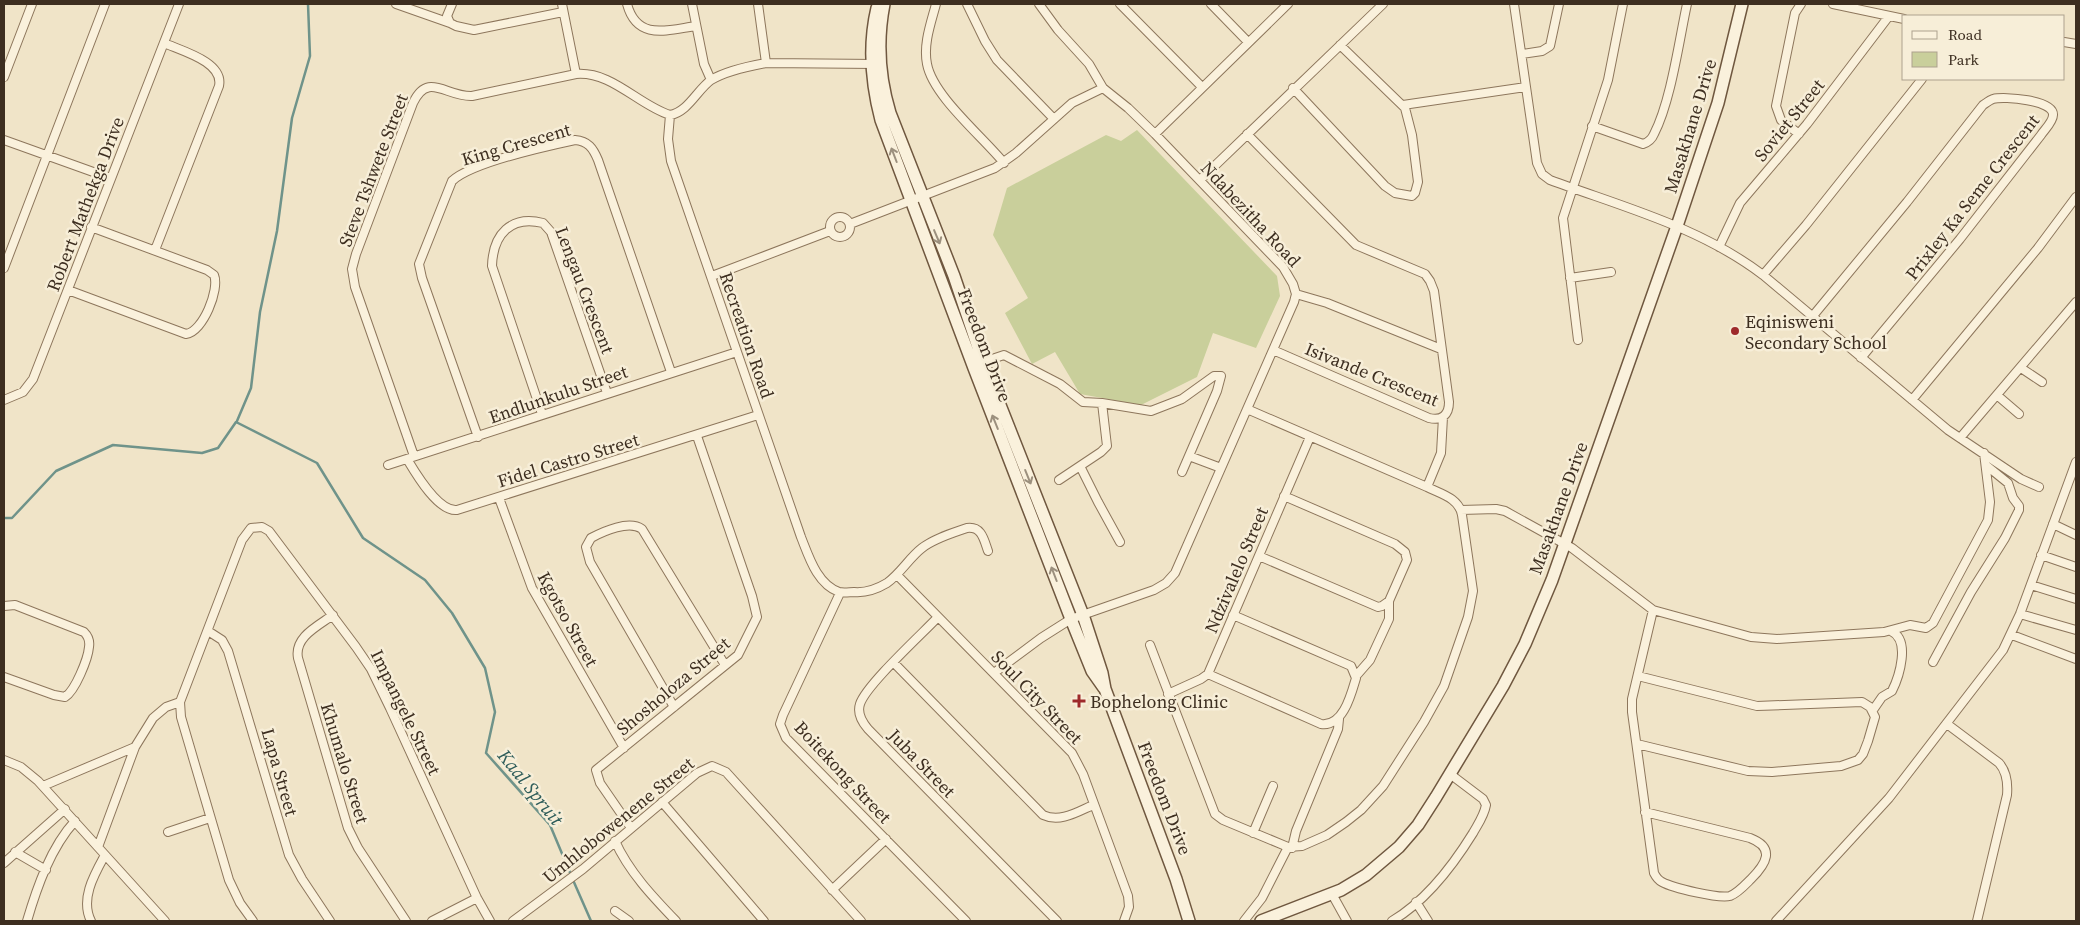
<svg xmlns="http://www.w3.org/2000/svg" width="2080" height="925" viewBox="0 0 2080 925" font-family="'Source Serif 4',serif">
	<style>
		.green { fill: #c9cf9b }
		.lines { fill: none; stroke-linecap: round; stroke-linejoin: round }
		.stream { stroke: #6f938a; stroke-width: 2.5 }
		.street-casing { stroke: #8d765c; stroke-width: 10 }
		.secondary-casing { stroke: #6f573f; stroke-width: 14 }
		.street { stroke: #faf1dc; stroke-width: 8 }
		.secondary { stroke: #faf1dc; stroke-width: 11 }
		.oneway { stroke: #9c907e }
		.poi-dot { fill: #9e2a2b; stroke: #f7eed8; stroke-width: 2 }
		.labels { text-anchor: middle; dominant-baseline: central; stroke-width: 5; stroke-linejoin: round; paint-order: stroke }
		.street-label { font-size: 18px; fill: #3d2e20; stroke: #f7eed8 }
		.poi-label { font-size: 18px; fill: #3d2e20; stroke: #f7eed8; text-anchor: start }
		.water-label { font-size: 19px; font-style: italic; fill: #2f5d5a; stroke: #f7eed8 }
	</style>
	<rect width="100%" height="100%" fill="#f0e4c8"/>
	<!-- green -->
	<path class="green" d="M1137,130L1277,276L1280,296L1256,348L1213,333L1197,377L1141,405L1080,394L1055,352L1032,364L1005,313L1028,298L993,235L1007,188L1106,135L1121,141Z"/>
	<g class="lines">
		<!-- stream -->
		<path class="stream" d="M237,421L251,388L260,312L277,231L292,118L310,56L308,4
			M4,518H12L56,471L113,445L202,453L218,448L236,422L317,463L363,538L425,580L452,613L485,668L495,712L486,753L550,825L571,875
			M573,880L591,921"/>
		<defs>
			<path id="street" d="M396,4L450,23
				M452,4L447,16L450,23L456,26L474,30L563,12
				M562,4L576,74
				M627,4C637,41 667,30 696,26
				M692,4L704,64L711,80
				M758,4L766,63
				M936,4C931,23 923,44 927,64C933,96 982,136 1004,163
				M967,4L985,41L997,60L1053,118
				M1120,4L1202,87
				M1211,4L1248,42
				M1514,4L1537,163L1542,174L1550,180C1623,207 1700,227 1763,275L1948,430L2021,479L2039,487
				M1833,4L1904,19
				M2064,42L2076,44
				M1522,54L1542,51L1550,46L1559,4
				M4,77L32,4
				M1293,88L1385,186L1395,193L1412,196L1415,193L1418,182L1412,135L1405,108L1340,45
				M1403,105L1526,87
				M670,115L668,139L671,161L801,537C809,557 817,584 839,592C844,593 850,592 854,592C866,593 877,589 887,583C901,573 909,558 922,548C935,538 953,533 967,528C982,526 984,540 988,551
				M670,115C688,112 697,90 711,80C726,71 749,66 766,63L877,64
				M1592,126L1643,144C1649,142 1652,139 1654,134C1671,101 1679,41 1687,4
				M1155,134L1288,4
				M1247,134L1356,245L1425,274L1430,281L1434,291L1449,402C1449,415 1442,421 1429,418L1273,350
				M1799,134L1781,120L1776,106L1795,13L1801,4
				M4,140L110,178
				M1200,180L1383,4
				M830 227a10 10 0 1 1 20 0a10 10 0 1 1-20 0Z
				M850,224L995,168L1016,153L1072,103L1103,88
				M1719,247L1740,203L1807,124L1889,16
				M155,250L219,86C224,62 182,51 164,43
				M4,268L105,4
				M1763,275L1806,225L1922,79
				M712,276L830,231
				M1570,278L1611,272
				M68,290L186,334C203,332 220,289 214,275L207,270L91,227
				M1296,294L1327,303L1441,349
				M1812,317L1907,202L1983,105C1986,103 1990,100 1993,99C2004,96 2054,100 2053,115C2053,122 2044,130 2041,135L1960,239L1861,358
				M1578,340L1563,218L1608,80L1623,4
				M983,362L1004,355L1060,384L1083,402L1102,403L1151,411L1182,399L1214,376H1221L1217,391L1182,472
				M2021,368L2042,382
				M1998,396L2019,414
				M4,400L23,392L33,379L179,4
				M1912,400L2038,248L2076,197
				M542,414L492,266C493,234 511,215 543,223L551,232L607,393
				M478,437L422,278L419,264L452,181C471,163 547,146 575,140C588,141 593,148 598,160L671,372
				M1960,438L2076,302
				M414,456L355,287L352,269L356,254L413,103C428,71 446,97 472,96L576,74C612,71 638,105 670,115
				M1189,456L1221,468
				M407,459C416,474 438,512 457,510L758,415
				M388,465L737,352
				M1080,466L1098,502L1120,542
				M1059,480L1101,452L1107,446L1102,403
				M1427,487L1441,453L1443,417
				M499,498L532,588L624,748
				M1461,510L1496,509L1505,511L1572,548L1653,610L1751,637L1777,639L1884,632L1910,625L1926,628L1933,623L1988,520L1990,502L1984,453
				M2053,524L2076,535
				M2041,555L2076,567
				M1259,556L1378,607L1382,606L1389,601L1407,560L1405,552L1395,544L1284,496
				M897,575L1072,753L1083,774L1128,896L1129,907L1124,921
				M2031,585L2076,599
				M840,593L783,715L780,724L786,738L966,921
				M4,606L15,605L84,632C88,636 90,641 89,647C88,659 75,691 65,697L54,695L4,677
				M2020,614L2076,630
				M333,615C318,626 294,637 298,658L348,828L358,848L406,921
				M938,617C922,634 866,685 860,704C857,713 862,722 868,729L1057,921
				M208,631L222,640L228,651L289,855L302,879L330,921
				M2012,635L2076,659
				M1150,645L1215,814L1223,820L1288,847L1302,846L1327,835L1346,822L1361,810L1383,786L1424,722L1444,686L1468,617L1473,591L1462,515C1459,498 1441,494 1427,487L1247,409
				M1933,662L1971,592L2005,538L2019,510V506L2013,498L2008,483L1987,466
				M894,663L1043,815C1060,823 1077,812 1093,805
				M994,673L1041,638L1071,619L1154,590L1166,583L1175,573L1294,302L1296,294L1293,284L1283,267L1155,134L1128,108L1103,88L1089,64L1058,30L1039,4
				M1208,674L1321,724C1343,727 1351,695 1356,678L1351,666L1233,615
				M1356,676L1370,660L1389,619V601
				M1168,694L1201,679L1208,674L1310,437
				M180,702L181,717L229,880L240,903L253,921
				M674,707L590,562L586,547L591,538C604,531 629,520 642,529L725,665
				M1873,710L1882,697L1892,691C1899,677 1911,640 1891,631
				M1947,724L1999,763C2007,772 2008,783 2007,795L1977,921
				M1637,744L1748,771L1772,772L1841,766L1858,760L1863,754L1868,741L1875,717L1870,707L1862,702L1757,706L1638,676
				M4,760L21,767L38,781L165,921
				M43,786L135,747L153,718L166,707L180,702L242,540L251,528L262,527L269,531L356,647L371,669L390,708L477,898L490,921
				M662,802L764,921
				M1645,812L1750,838C1776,848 1766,864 1751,879C1745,885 1738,893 1730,896C1719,899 1673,888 1662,882C1658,880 1656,877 1654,873L1632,712V699L1653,610
				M631,828L600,783L596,770L738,655L757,617L752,596L697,436
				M168,832L210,818
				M1253,833L1273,786
				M615,841C629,872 653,897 676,921
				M98,847L135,747
				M1292,848L1296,831L1338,729L1339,719
				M15,852L46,870
				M4,863L65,809
				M832,890L886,839
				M1332,894L1347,921
				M1416,902L1428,921
				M615,911L629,921
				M27,921C37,887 51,847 75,821
				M91,921C80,899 94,875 105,855
				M432,921L477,898
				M513,921L583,869L697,773L712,766L726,772L861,921
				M1244,921L1262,898L1288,847
				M1392,921C1426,901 1452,867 1473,833C1478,824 1484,816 1486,805L1483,799L1450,774
				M1776,921L1889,798L2003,650L2020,614L2076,462"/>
			<path id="secondary" d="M884,4C877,40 879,77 890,113L954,276L983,362L1083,615L1102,673L1105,689L1176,879L1189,921
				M877,8C868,46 871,82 881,120L974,368L1071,619L1092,671L1104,688
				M1261,921L1341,890L1366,875L1399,847L1418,825L1436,797L1503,686L1525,644L1552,580L1677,226L1718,103L1742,4"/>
		</defs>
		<!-- street casing -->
		<use href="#street" class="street-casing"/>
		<!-- secondary casing -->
		<use href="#secondary" class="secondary-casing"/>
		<!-- street -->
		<use href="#street" class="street"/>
		<!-- secondary -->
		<use href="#secondary" class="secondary"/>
	</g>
	<!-- one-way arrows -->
	<defs><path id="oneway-shaft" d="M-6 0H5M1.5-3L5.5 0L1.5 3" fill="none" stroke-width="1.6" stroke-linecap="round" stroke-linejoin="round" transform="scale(1.25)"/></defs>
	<g class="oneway">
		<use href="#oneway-shaft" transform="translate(894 155) rotate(-111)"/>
		<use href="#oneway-shaft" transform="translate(937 237) rotate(67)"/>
		<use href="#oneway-shaft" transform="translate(995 422) rotate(-112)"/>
		<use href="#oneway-shaft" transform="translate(1028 477) rotate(68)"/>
		<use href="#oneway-shaft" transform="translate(1054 574) rotate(-111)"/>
	</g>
	<!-- markers -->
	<g class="poi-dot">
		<circle cx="1735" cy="331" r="5"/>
		<path d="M1076.5 693.5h5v5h5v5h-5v5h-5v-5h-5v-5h5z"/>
	</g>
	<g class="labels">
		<!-- street labels -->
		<g class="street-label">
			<text transform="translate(1789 120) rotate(-51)">Soviet Street</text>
			<text transform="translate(1690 126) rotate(-73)">Masakhane Drive</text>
			<text transform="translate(516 144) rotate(-16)">King Crescent</text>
			<text transform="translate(373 170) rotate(-69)">Steve Tshwete Street</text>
			<text transform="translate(1972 197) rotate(-52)">Prixley Ka Seme Crescent</text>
			<text transform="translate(85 204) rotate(-69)">Robert Mathekga Drive</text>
			<text transform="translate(1251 214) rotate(47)">Ndabezitha Road</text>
			<text transform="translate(585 290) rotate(69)">Lengau Crescent</text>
			<text transform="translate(747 335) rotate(71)">Recreation Road</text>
			<text transform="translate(985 345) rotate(69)">Freedom Drive</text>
			<text transform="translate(1372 374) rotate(22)">Isivande Crescent</text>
			<text transform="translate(558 394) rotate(-19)">Endlunkulu Street</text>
			<text transform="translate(568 460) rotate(-17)">Fidel Castro Street</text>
			<text transform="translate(1558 508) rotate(-70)">Masakhane Drive</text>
			<text transform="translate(1236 570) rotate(-67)">Ndzivalelo Street</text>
			<text transform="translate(568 619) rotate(61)">Kgotso Street</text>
			<text transform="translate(673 686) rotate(-40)">Shosholoza Street</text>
			<text transform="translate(1037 697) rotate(46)">Soul City Street</text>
			<text transform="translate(406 712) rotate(64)">Impangele Street</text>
			<text transform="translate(345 763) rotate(73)">Khumalo Street</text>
			<text transform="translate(922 763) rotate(46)">Juba Street</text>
			<text transform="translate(280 772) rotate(74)">Lapa Street</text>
			<text transform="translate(843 772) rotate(47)">Boitekong Street</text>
			<text transform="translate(1165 798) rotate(69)">Freedom Drive</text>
			<text transform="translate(618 820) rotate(-39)">Umhlobowenene Street</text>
		</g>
		<!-- poi labels -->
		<g class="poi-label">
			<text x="1745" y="321">Eqinisweni<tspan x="1745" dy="21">Secondary School</tspan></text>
			<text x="1090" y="701">Bophelong Clinic</text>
		</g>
		<!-- water labels -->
		<g class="water-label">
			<text transform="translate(531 787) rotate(51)">Kaal Spruit</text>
		</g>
	</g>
	<!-- border -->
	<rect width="2080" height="925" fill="none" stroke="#3d2e20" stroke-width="10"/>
	<!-- legend -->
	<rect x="1902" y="15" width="162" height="65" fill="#f7eed8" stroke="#ada18e"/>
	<rect x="1912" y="31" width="25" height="8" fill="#faf1dc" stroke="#ada18e"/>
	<text x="1948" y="40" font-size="15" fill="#3d2e20">Road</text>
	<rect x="1912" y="52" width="25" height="15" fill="#c9cf9b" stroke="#ada18e"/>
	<text x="1948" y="65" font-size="15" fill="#3d2e20">Park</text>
</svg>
